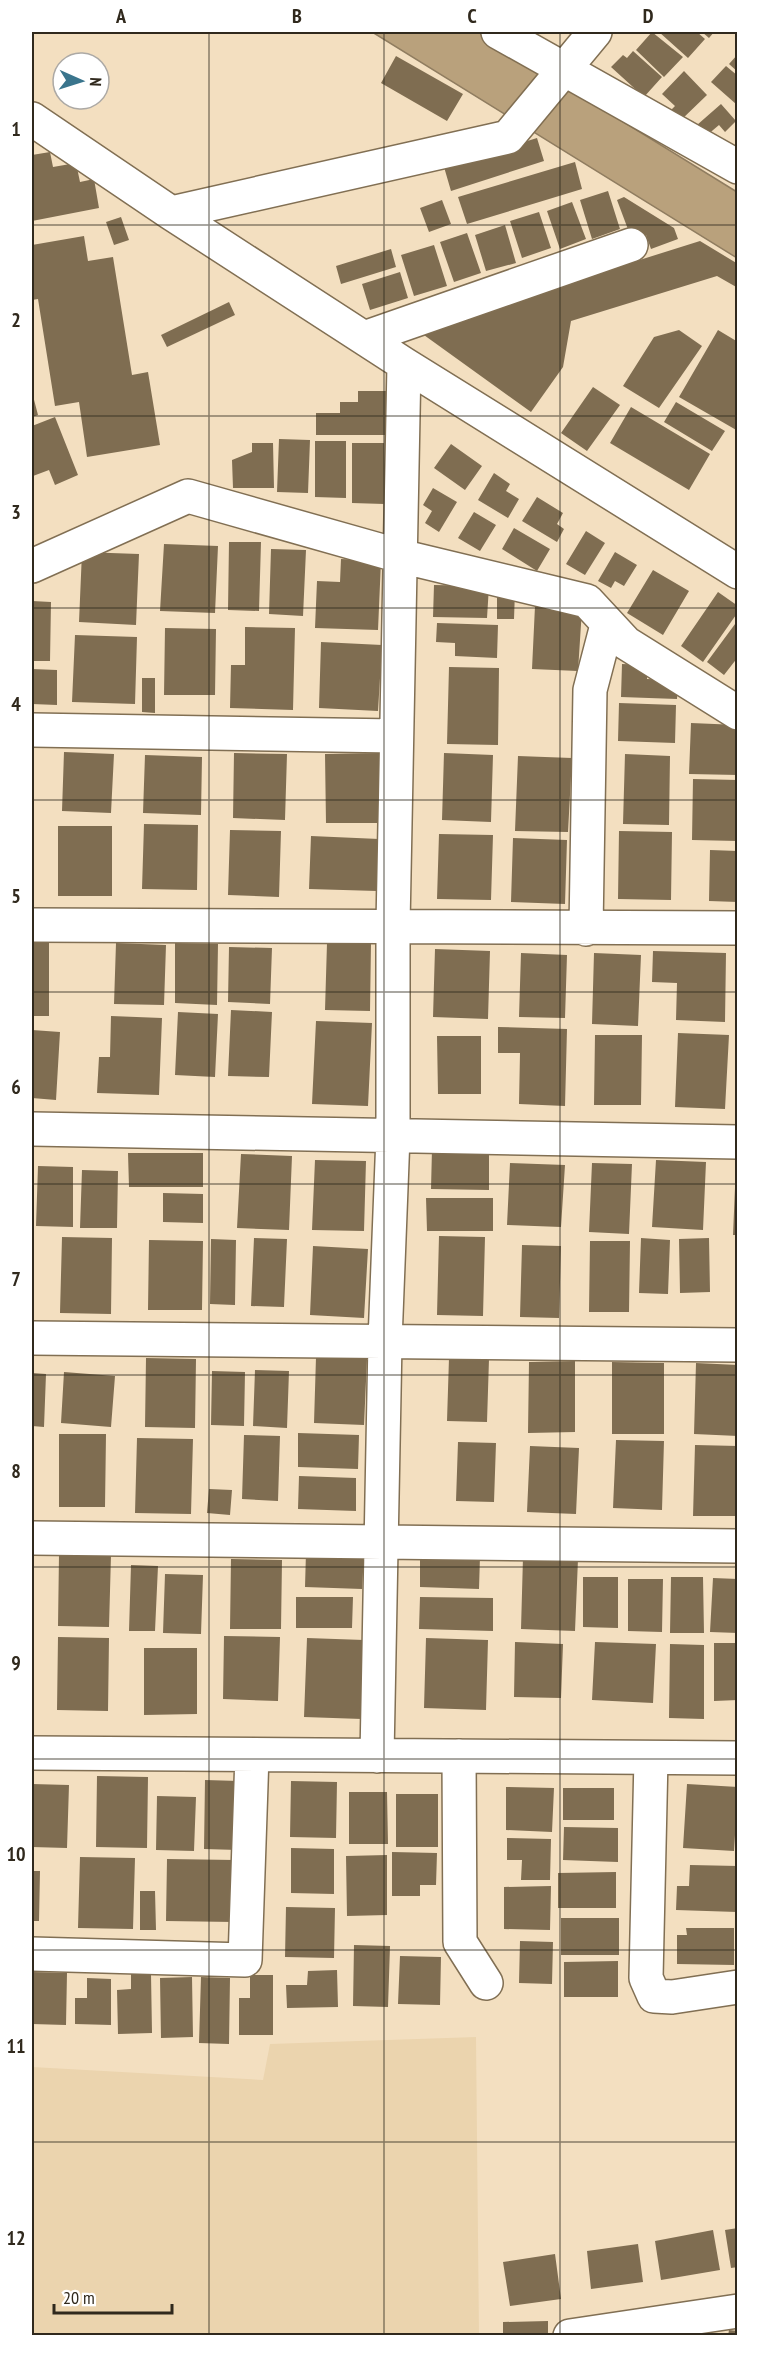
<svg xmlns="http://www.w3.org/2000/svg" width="769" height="2367" viewBox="0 0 769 2367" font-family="'PT Sans Narrow',sans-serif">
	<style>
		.built { fill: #ebd4ae }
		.water { fill: #b9a17c; stroke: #907d60; stroke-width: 1.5 }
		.building { fill: #7f6d51 }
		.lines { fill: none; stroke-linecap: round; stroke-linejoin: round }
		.minor-casing { stroke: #816f53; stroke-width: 36 }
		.minor { stroke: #fff; stroke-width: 33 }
		.grid { fill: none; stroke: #30291d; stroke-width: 1.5; stroke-opacity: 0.55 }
		.neatline { fill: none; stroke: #30291d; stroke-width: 2 }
		.grid-label { font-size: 20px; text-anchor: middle; font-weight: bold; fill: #30291d }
	</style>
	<rect width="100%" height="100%" fill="#f3dfc0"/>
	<!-- built -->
	<path class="built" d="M476,2037L479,2335H32V2067L263,2080L270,2044Z"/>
	<!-- water -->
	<path class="water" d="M372,32H478L737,192V258Z"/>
	<!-- building -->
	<path class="building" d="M652,32L683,57L664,77L636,50Z
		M659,32H697L705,39L688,58Z
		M702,32H714L709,38Z
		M633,51L662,77L644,97L611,67L623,55L627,58Z
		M738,54V72L729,64Z
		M396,56L463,94L447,121L381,83Z
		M726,66L738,76L736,104L711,82Z
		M684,71L707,95L680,121L670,111L675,106L662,94Z
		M721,104L736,121L725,132L719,125L706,136L697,125Z
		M537,138L544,161L451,191L444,167Z
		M50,152L53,167L76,163L80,182L94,179L99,208L32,221V155Z
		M575,162L582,189L467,224L458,197Z
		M608,191L620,229L592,239L580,200Z
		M624,197L674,228L678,239L651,249L646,235L632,240L617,200Z
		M442,200L451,224L429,232L420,208Z
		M572,202L586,239L560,249L547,211Z
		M539,212L551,248L522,258L510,221Z
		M121,217L129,240L114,245L106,222Z
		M505,225L516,263L486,271L475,235Z
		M467,233L481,273L454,282L440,242Z
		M84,236L88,261L113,257L132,375L148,372L160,445L87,457L79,402L55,406L38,299L32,300V245Z
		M700,241L738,264V288L717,276L571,321L563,367L531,412L417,330Z
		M434,245L447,286L414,296L401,255Z
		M391,249L396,267L341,284L336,266Z
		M400,272L408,298L370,310L362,284Z
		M229,302L235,315L167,347L161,335Z
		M679,330L702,346L659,408L623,386L654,337Z
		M718,330L738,342V431L679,397Z
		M593,387L620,405L587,451L561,433Z
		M358,391H388V435H316V413H340V402H358Z
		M32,392L38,415L32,417Z
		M676,402L725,431L712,451L664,422Z
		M631,407L710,454L689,490L610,443Z
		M55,417L78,475L55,485L49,470L33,476L32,472V426Z
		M279,439L310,440L308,493L277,492Z
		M315,441H346V498L315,497Z
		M252,443H273L274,488H233L232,460L252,452Z
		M352,443H384V504L352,503Z
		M451,444L482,466L465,490L434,468Z
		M494,473L510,484L506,491L519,499L508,518L478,500Z
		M433,488L457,502L439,532L425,523L432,511L423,505Z
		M537,497L563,513L557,524L564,529L557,542L522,521Z
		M474,512L496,525L480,551L458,538Z
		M514,528L550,549L537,571L502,549Z
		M586,531L605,543L585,575L566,564Z
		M229,542H261L259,611L228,610Z
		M164,544L218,546L215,613L160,611Z
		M271,549L306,550L303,616L269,614Z
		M82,552L139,554L136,625L79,622Z
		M615,552L637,565L624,586L615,581L611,588L598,581Z
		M341,559L381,561L378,630L315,628L317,581L340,582Z
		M653,570L689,591L663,635L627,613Z
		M434,585L489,586L487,618L433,617Z
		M497,591H515L514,619H497Z
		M718,592L738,606V612L703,662L681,646Z
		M32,601L51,602L50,661H32Z
		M535,606L582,609L578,671L532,669Z
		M738,620V657L724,675L707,662Z
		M437,623L498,625L497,658L455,656V643L436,642Z
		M245,627L295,628L293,710L230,708L231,665H245Z
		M165,628L216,629L215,695H164Z
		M75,635L137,637L135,704L72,702Z
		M321,642L382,645L378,711L319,708Z
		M622,664L647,665V679L678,680L677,699L621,697Z
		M449,667L499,668L498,745L447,744Z
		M32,669L57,670V705L32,704Z
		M142,678H155V713L142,712Z
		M619,703L676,705L675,743L618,741Z
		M691,723L738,725V775L689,774Z
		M64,752L114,754L111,813L62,811Z
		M234,753L287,754L285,820L233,818Z
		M379,753V823H326L325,754Z
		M444,753L493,755L491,822L442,820Z
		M625,754L670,756L669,825L623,824Z
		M145,755L202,757L201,815L143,813Z
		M518,756L572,758L568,832L515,831Z
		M693,779L738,780V841L692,840Z
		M144,824L198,825L197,890L142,889Z
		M58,826H112V896H58Z
		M230,830L281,831L279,897L228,895Z
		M619,831L672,832L671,900L618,899Z
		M439,834L493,835L491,900L437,899Z
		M311,836L379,839L377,891L309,889Z
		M513,838L567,840L565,904L511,902Z
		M710,850L738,851V902L709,901Z
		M32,943H49V1016H32Z
		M116,943L166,945L164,1005L114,1004Z
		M175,943L218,944L217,1005L175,1003Z
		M327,943H371L370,1011L325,1010Z
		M229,947L272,948L270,1004L228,1002Z
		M435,949L490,951L488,1019L433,1017Z
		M653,951L726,953L725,1022L676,1020L677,983L652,982Z
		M521,953L567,955L565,1018L519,1017Z
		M594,953L641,955L638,1026L592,1024Z
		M231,1010L272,1012L269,1077L228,1076Z
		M178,1012L218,1014L215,1077L175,1075Z
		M111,1016L162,1018L159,1095L97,1093L99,1057H110Z
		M316,1021L372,1023L368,1106L312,1104Z
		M498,1027L567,1029L565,1106L519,1104L520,1053H498Z
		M32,1030L60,1032L56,1100L32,1098Z
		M678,1033L729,1035L725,1109L675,1107Z
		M595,1035H642L641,1105H594Z
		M437,1036H481V1094H438Z
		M432,1149H489V1190L431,1189Z
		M128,1153H203V1187H129Z
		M241,1154L292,1156L289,1230L237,1228Z
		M315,1160L366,1161L364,1231L312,1230Z
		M656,1160L706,1162L703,1230L652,1227Z
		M510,1163L565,1165L561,1227L507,1225Z
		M592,1163L632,1164L629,1234L589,1232Z
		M736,1164H738V1235H733Z
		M38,1166L73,1167V1227L36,1226Z
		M82,1170L118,1171L117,1228H80Z
		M163,1193L203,1194V1223L163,1222Z
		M426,1198H493V1231H427Z
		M439,1236L485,1237L483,1316L437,1315Z
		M62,1237L112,1238L111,1314L60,1313Z
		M254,1238L287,1239L284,1307L251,1306Z
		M641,1238L670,1240L668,1294L639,1293Z
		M709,1238L710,1292L680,1293L679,1239Z
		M211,1239L236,1240L235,1305L210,1304Z
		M149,1240L203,1241L202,1310H148Z
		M590,1241H630L629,1312H589Z
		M522,1245L561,1246L559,1318L520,1317Z
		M313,1246L368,1249L364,1318L310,1315Z
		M316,1357L367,1359L364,1425L314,1423Z
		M146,1358L196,1359L195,1428L145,1427Z
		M449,1358L489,1359L487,1422L447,1421Z
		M575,1361V1432L528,1433L529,1362Z
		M612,1362L664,1363V1434H612Z
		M696,1363L738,1365V1436L694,1434Z
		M255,1370L289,1371L287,1428L253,1426Z
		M212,1371L245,1372L244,1426L211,1425Z
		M64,1372L115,1376L111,1427L61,1423Z
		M32,1373L46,1374L44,1427L32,1426Z
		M298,1433L359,1435L358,1469L298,1467Z
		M59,1434H106L105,1507H59Z
		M244,1435L280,1436L278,1501L242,1499Z
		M137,1438L193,1439L191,1514L135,1513Z
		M616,1440L664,1441L662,1510L613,1508Z
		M458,1442L496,1443L494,1502L456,1501Z
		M695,1445L738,1446V1516H693Z
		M530,1446L579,1448L576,1514L527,1512Z
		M299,1476L356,1478V1511L298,1509Z
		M209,1489L232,1490L230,1515L207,1513Z
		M306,1552L364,1555L362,1589L305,1587Z
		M420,1554L480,1556L479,1589L420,1587Z
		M59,1555H111L109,1627L58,1626Z
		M523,1557L578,1559L575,1631L521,1629Z
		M231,1559L282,1560L281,1629H230Z
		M32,1565H34V1612H32Z
		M131,1565L158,1566L155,1631H129Z
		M165,1574L203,1575L201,1634L163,1633Z
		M583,1577H618V1628L583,1627Z
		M671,1577H703L704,1633H670Z
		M713,1578L738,1579V1633L710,1632Z
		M628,1579H663L662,1632L628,1631Z
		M296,1597H353L352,1628H296Z
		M420,1597L493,1598V1631L419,1629Z
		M224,1636L280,1637L278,1701L223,1699Z
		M58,1637L109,1638L108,1711L57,1710Z
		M307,1638L364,1640L362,1719L304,1717Z
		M426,1638L488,1640L486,1710L424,1708Z
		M515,1642L563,1644L561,1698L514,1697Z
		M595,1642L656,1644L653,1703L592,1700Z
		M714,1643H738V1700L714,1701Z
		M670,1644L704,1645V1719L669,1718Z
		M144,1648H197V1714L144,1715Z
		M97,1776L148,1777L147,1848L96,1847Z
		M205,1780L239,1781L238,1850L204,1849Z
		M291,1781L337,1782L336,1838L290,1837Z
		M32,1784L69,1785L67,1848L32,1847Z
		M687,1784L738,1787L734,1851L683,1848Z
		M506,1787L554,1788L552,1832L506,1830Z
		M563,1788H614V1820H563Z
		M349,1792H387L388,1844H349Z
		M396,1794H438V1847H396Z
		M157,1796L196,1797L194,1851L156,1850Z
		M564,1827L618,1828V1862L563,1860Z
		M507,1838L551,1839L550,1880H521L522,1860H507Z
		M291,1848L334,1849V1894L291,1893Z
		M392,1852L437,1853L436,1885H420V1896H392Z
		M387,1855V1915L347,1916L346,1856Z
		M80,1857L135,1858L133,1929L78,1928Z
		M167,1859L235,1860L234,1922L166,1921Z
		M690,1865L738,1866L737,1912L676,1910L677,1886H689Z
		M32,1871H40L39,1921H32Z
		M616,1872V1908H558V1873Z
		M551,1886L550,1930L504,1929V1887Z
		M140,1891H155L156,1930H140Z
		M286,1907L335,1908L334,1958L285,1957Z
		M561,1918H619V1955H561Z
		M686,1928H734V1965L677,1964V1935H687Z
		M520,1941L553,1942L552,1984L519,1983Z
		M354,1945L390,1946L388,2007L353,2006Z
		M400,1956L441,1957L440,2005L398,2004Z
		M618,1961V1997H564V1962Z
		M337,1970L338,2007L287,2008L286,1985H307L308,1971Z
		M32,1972L67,1973L66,2025L32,2024Z
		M131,1974H151L152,2033L118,2034L117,1990L131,1989Z
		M250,1975H273V2035H239V1998H250Z
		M192,1977L193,2037L161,2038L160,1978Z
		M201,1977L230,1978L229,2044L199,2043Z
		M87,1978L111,1979V2025L75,2024V1998H87Z
		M738,2228V2267L731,2268L725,2230Z
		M713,2230L720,2270L661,2280L655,2241Z
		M638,2244L643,2282L591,2289L587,2251Z
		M555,2254L561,2299L510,2306L503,2262Z
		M548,2321V2336H503V2322Z
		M729,2330L738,2331V2336H728Z"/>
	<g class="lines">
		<defs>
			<path id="minor" d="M498,32L738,167
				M32,119L171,213L404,364L738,572
				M171,213L508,137L595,32
				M364,338L631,245
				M32,566L188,496L400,556L587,601L626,643L738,713
				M32,730L396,736
				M32,925L738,928
				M586,929L590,690L607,625
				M32,1129L738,1142
				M32,1338L738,1345
				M32,1538L738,1546
				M32,1753L738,1758
				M377,1756L385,1341L393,1136V925L404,364
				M459,1756L460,1942L486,1983
				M651,1758L646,1978L654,1996L672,1997L738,1987
				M32,1954L245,1960L252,1755
				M570,2336L738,2311"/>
		</defs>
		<!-- minor casing -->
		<use href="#minor" class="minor-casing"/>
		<!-- minor -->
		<use href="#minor" class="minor"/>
	</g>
	<!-- grid -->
	<path class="grid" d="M209,32V2336M384,32V2336M560,32V2336M32,225H738M32,416H738M32,608H738M32,800H738M32,992H738M32,1184H738M32,1375H738M32,1567H738M32,1759H738M32,1950H738M32,2142H738"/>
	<!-- border -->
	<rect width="769" height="2367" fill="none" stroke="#ffffff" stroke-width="66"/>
	<!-- north arrow -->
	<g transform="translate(81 81) rotate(93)"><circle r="28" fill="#ffffff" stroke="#aca9a5" stroke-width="1.5"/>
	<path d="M0-4.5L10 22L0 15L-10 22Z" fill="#3a758d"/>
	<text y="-9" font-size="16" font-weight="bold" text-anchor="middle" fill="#30291d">N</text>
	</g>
	<!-- scale -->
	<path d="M54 2304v9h118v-9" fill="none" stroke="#30291d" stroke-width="3"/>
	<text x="63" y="2304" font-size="18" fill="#30291d" stroke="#ffffff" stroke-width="4.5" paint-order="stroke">20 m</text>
	<rect x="33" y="33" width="703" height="2301" class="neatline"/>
	<g class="grid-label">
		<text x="121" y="23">A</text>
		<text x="297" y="23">B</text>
		<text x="472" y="23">C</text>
		<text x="648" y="23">D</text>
		<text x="16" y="136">1</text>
		<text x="16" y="327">2</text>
		<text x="16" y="519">3</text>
		<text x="16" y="711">4</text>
		<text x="16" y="903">5</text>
		<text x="16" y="1094">6</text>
		<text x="16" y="1286">7</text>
		<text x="16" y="1478">8</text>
		<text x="16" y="1670">9</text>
		<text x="16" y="1861">10</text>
		<text x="16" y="2053">11</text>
		<text x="16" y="2245">12</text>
	</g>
</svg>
